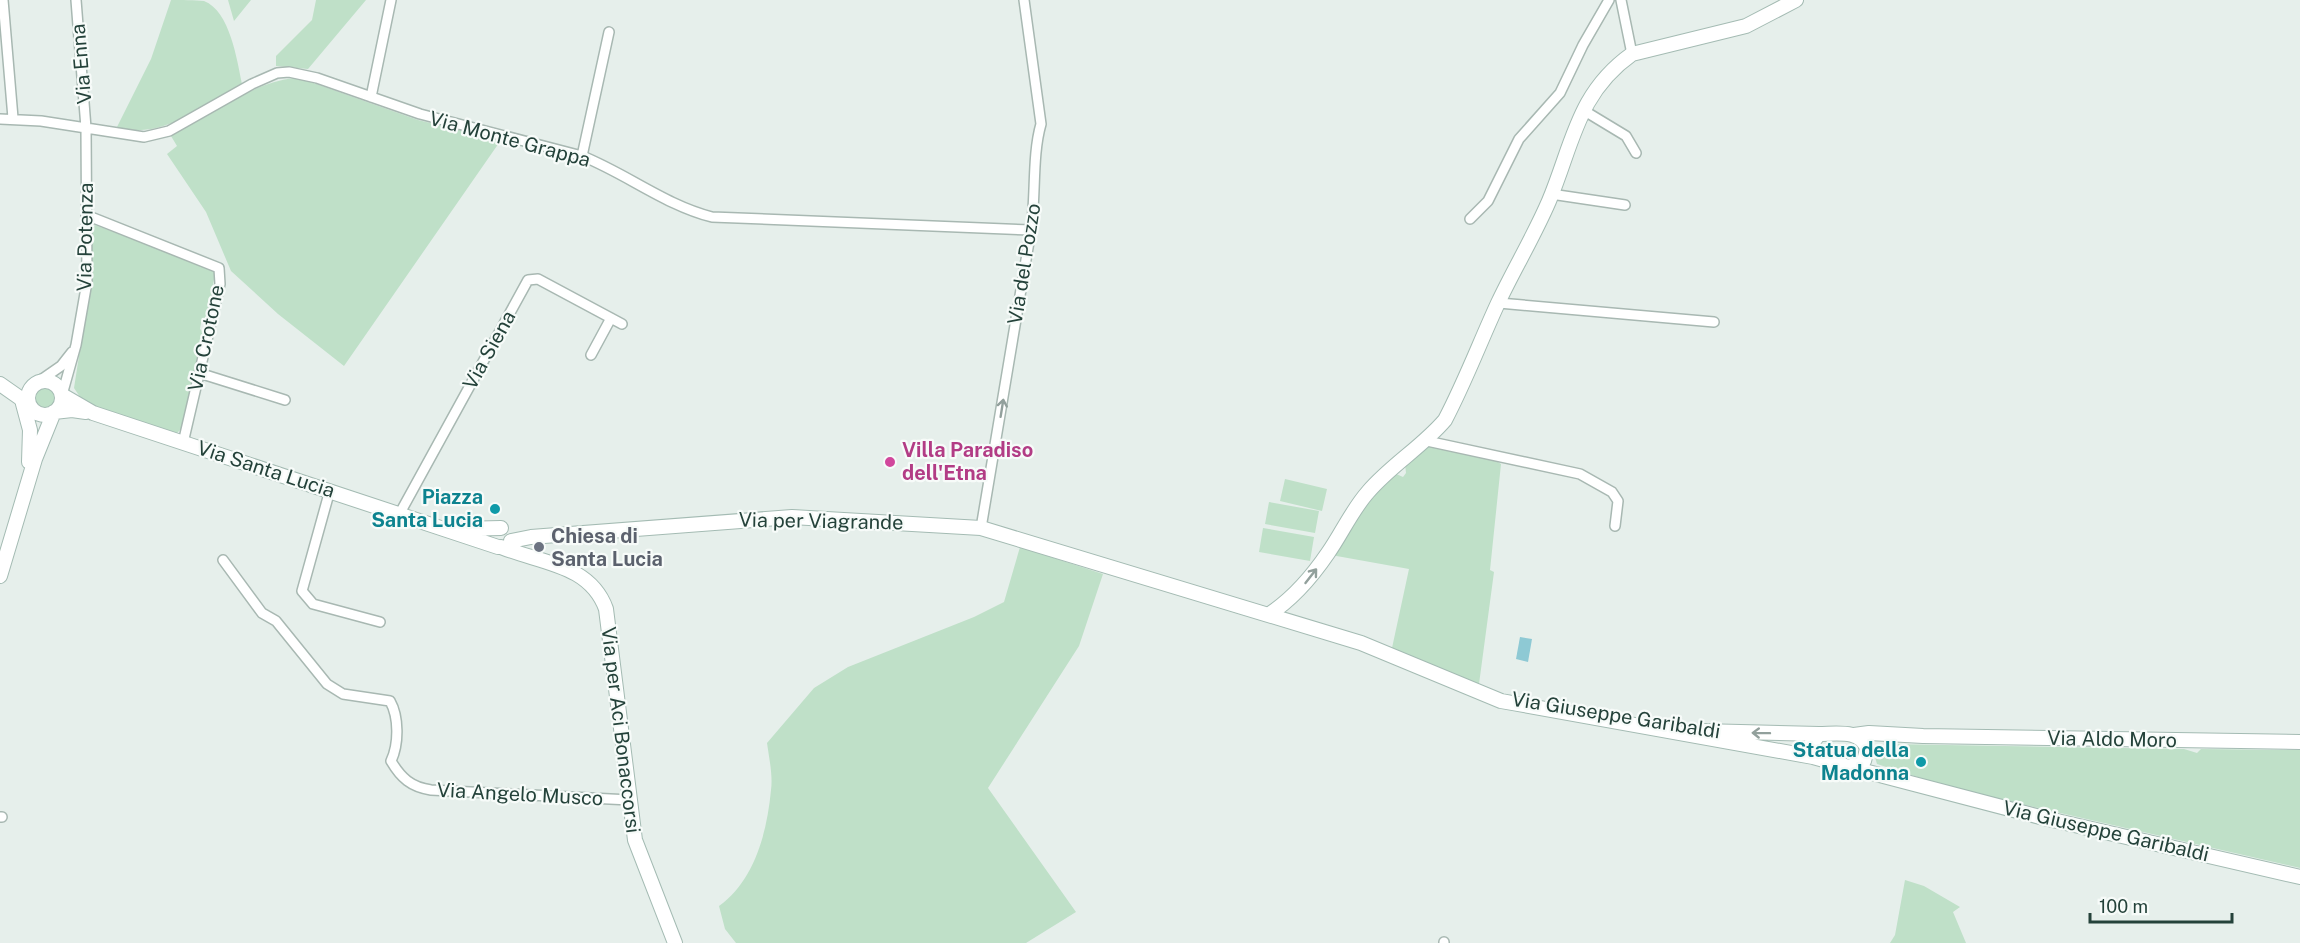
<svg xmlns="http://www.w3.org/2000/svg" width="2300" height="943" viewBox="0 0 2300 943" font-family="'Public Sans',sans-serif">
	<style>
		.green { fill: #bfe0c8 }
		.water { fill: #8ec9d4 }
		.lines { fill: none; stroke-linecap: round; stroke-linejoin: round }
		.street-casing { stroke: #a8b8b2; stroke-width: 12 }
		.secondary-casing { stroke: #a4bbb3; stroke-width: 16 }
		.street { stroke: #fff; stroke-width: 9 }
		.secondary { stroke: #fff; stroke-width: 14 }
		.oneway { stroke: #92a09c }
		.hotel-dot { fill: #d1479c; stroke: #f7fbf9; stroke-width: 2 }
		.culture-dot { fill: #0f9aa8; stroke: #f7fbf9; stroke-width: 2 }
		.worship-dot { fill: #6b7280; stroke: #f7fbf9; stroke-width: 2 }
		.labels { text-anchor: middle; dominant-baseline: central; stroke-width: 4.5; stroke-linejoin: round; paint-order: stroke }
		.street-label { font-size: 20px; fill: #24423a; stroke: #f7fbf9 }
		.hotel-label { font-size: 20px; font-weight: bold; fill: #b23c85; stroke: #f7fbf9; text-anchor: start }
		.culture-label { font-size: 20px; font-weight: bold; fill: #0d838f; stroke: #f7fbf9; text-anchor: end }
		.worship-label { font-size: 20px; font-weight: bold; fill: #5b616d; stroke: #f7fbf9; text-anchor: start }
	</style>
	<rect width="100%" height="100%" fill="#e6efeb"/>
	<!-- green -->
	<path class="green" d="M171,0C181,0 196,0 204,1C230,11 237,60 242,84C204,105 161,141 117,127L151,59Z
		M228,0H251L234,21Z
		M316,0H366L308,69L276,66V56L312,20Z
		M293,78L305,80L418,120L501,140L344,366L278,314L231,271L206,212L167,154L177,146L171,136C207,116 252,83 293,78Z
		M95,225L212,269L215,274L206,321L201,323L200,329L203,332L182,428L177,433L84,403L74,388L91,279V229Z
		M31 398a13 13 0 1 1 26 0a13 13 0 1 1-26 0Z
		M1426,446L1495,460L1501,464L1490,570L1494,572L1479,684L1392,648L1409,569L1331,555L1361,506L1394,473L1403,477L1406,473L1405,464Z
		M1285,479L1327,489L1322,511L1280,501Z
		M1269,502L1319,511L1315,533L1265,524Z
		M1263,528L1314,537L1310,561L1259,552Z
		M1020,547L1103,574L1079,646L988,788L1076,912L1026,943H736L725,929L719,906C755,880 767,832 771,790C773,775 769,758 767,743L814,688L848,667L974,617L1004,602Z
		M1886,744L2184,749L2197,753L2201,749L2300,750V868L1952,788L1877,764L1874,754Z
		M1905,880L1924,886L1960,907L1953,912L1966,943H1890L1895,935Z"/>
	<!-- water -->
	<path class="water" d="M1520,637L1532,639L1528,662L1516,659Z"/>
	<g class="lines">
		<defs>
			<path id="street" d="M3,0L13,118
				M1621,0L1632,54
				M371,97L391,0
				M1583,110L1626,136L1636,153
				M0,119L41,121L144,137L169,131L252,84L277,73L289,72L317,78L420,114L582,156C627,174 665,205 712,217L1031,230
				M582,156L609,32
				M1551,194L1625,205
				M86,215L219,268L220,284L183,443
				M1470,219L1488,201L1519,139L1560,93L1583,45L1609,0
				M1499,303L1714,322
				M591,355L611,318
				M199,373L285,400
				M38,382L61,366L72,352
				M62,395L76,345L87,282L86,128L76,0
				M1427,441L1580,474L1612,492L1618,501L1615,526
				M330,490L302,591L313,604L380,622
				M400,513L528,280L538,279L622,324
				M981,528L1031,230C1036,196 1032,155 1041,124L1024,0
				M223,560L262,613L276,621L327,684L343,694L390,701C399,717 399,744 391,761C401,778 411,787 431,790L630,800
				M0,817H2
				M1444,943V942"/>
			<path id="secondary" d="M28 398a17 17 0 1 1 34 0a17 17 0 1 1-34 0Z
				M0,384L20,398L29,409
				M62,395L93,413L498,547
				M23,404L30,430L29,462
				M459,529L501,528
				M511,541L531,537L792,517L981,528L1361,643L1501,701L1813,757L1849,767L1864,761L1867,749C1861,729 1836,734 1819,734L1810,746L1813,757
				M501,547C540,563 590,564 606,609L635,840L675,943
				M0,576L35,459L54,412L72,410L86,412
				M1268,615C1293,599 1311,578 1328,553C1342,533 1352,510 1368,492C1391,465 1422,447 1445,420C1465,382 1480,342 1498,303C1514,269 1534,236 1549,201C1573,144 1577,93 1632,54L1746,26L1796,0
				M1701,731L1819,734
				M1854,735L1869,733L1923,736L2300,742
				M1849,767L2044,818L2300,877"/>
		</defs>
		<!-- street casing -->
		<use href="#street" class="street-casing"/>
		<!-- secondary casing -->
		<use href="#secondary" class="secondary-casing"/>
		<!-- street -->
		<use href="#street" class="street"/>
		<!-- secondary -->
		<use href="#secondary" class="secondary"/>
	</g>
	<!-- one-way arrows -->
	<defs><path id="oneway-shaft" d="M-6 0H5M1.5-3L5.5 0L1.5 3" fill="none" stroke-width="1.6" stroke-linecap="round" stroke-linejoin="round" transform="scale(1.5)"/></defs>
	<g class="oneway">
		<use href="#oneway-shaft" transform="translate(1002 408) rotate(-81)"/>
		<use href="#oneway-shaft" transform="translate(1311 576) rotate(-52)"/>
		<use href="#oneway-shaft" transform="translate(1761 733) rotate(-179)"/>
	</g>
	<!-- markers -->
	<circle class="hotel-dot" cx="890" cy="462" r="6"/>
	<g class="culture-dot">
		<circle cx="495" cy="509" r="6"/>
		<circle cx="1921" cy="762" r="6"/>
	</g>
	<circle class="worship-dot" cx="539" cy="547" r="6"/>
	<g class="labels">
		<!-- street labels -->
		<g class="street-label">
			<text transform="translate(81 64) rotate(-95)">Via Enna</text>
			<text transform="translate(510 139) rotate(15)">Via Monte Grappa</text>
			<text transform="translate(85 237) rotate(-89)">Via Potenza</text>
			<text transform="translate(1024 264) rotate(-81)">Via del Pozzo</text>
			<text transform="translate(206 338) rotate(-78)">Via Crotone</text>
			<text transform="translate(489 350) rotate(-61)">Via Siena</text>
			<text transform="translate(266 469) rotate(18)">Via Santa Lucia</text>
			<text transform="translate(821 521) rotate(1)">Via per Viagrande</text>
			<text transform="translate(1616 715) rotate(9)">Via Giuseppe Garibaldi</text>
			<text transform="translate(621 730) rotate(83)">Via per Aci Bonaccorsi</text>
			<text transform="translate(2112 739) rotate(1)">Via Aldo Moro</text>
			<text transform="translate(520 794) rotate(3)">Via Angelo Musco</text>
			<text transform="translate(2106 831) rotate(13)">Via Giuseppe Garibaldi</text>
		</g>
		<!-- hotel labels -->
		<g class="hotel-label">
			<text x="902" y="450">Villa Paradiso<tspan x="902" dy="23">dell'Etna</tspan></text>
		</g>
		<!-- culture labels -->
		<g class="culture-label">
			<text x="483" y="497">Piazza<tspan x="483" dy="23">Santa Lucia</tspan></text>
			<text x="1909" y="750">Statua della<tspan x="1909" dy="23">Madonna</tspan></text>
		</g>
		<!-- worship labels -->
		<g class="worship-label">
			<text x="551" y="536">Chiesa di<tspan x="551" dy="23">Santa Lucia</tspan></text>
		</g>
	</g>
	<!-- scale -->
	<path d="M2090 913v9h142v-9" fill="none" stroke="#24423a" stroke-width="3"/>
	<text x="2099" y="913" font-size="18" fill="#24423a" stroke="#f7fbf9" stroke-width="4.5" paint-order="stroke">100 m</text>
</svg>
